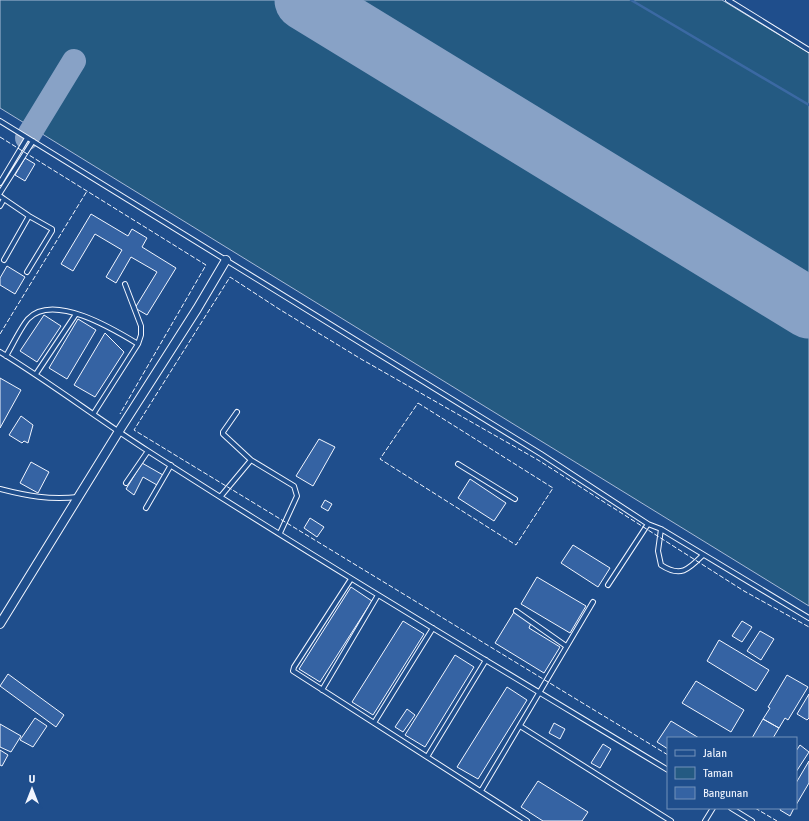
<svg xmlns="http://www.w3.org/2000/svg" width="809" height="821" viewBox="0 0 809 821" font-family="'Asap Condensed',sans-serif">
	<style>
		.green { fill: #245a82; stroke: #a8bbd7 }
		.lines { fill: none; stroke-linecap: round; stroke-linejoin: round }
		.stream { stroke: #3b69a3; stroke-width: 2.5 }
		.taxiway { stroke: #88a2c6; stroke-width: 24 }
		.runway { stroke: #88a2c6; stroke-width: 61 }
		.building { fill: #3563a3; stroke: #f2f6ff }
		.lane-casing { stroke: #f2f6ff; stroke-width: 6 }
		.street-casing { stroke: #f2f6ff; stroke-width: 10 }
		.lane { stroke: #1f4e8c; stroke-width: 4 }
		.street { stroke: #1f4e8c; stroke-width: 8 }
		.fence { stroke: #f2f6ff; stroke-width: 1; stroke-dasharray: 5 2; stroke-linecap: butt }
	</style>
	<rect width="100%" height="100%" fill="#1f4e8c"/>
	<!-- green -->
	<path class="green" d="M0,0H722L809,53V606L0,108Z"/>
	<g class="lines">
		<!-- stream -->
		<path class="stream" d="M631,0L809,105"/>
		<!-- taxiway -->
		<path class="taxiway" d="M27,138L74,61"/>
		<!-- runway -->
		<path class="runway" d="M305,0L809,308"/>
	</g>
	<!-- building -->
	<path class="building" d="M25,158L35,164L25,181L15,175Z
		M91,214L128,236L132,229L147,238L142,247L176,268L147,315L135,308L157,272L131,257L116,283L106,277L122,250L95,234L73,271L61,264Z
		M7,266L25,277L15,294L0,285V278Z
		M44,315L61,326L37,362L20,351Z
		M78,319L96,330L67,379L49,368Z
		M105,333L124,352L95,397L74,385Z
		M0,378L21,390L0,428Z
		M21,416L33,425L28,443L24,441L22,443L9,435Z
		M319,439L335,447L313,486L296,476Z
		M31,462L49,472L38,493L20,483Z
		M142,463L163,475L157,485L143,477L134,495L126,489Z
		M470,479L506,503L494,521L458,498Z
		M325,500L332,504L328,511L321,507Z
		M310,518L324,527L317,537L304,528Z
		M573,545L610,568L598,587L561,563Z
		M537,577L586,606L570,633L521,604Z
		M351,587L372,601L320,682L299,669Z
		M514,612L531,623L529,628L560,647L544,673L495,643Z
		M403,621L424,634L373,715L352,702Z
		M742,621L752,627L742,642L732,636Z
		M760,631L774,639L761,660L747,651Z
		M719,640L769,670L756,691L707,661Z
		M455,655L474,667L425,747L405,735Z
		M8,674L64,715L56,727L0,686Z
		M787,675L808,687L788,720L785,718L779,728L763,719L770,708L768,707Z
		M696,681L744,710L731,732L682,703Z
		M507,687L527,700L478,779L457,767Z
		M809,694V718L807,720L797,714Z
		M407,709L415,715L403,732L395,727Z
		M35,718L47,726L33,747L20,740Z
		M763,719L779,728L773,738H752Z
		M671,721L699,738H668V749L657,742Z
		M554,723L565,729L560,739L549,733Z
		M0,724L21,736L11,752L0,747Z
		M603,744L611,749L600,768L591,763Z
		M800,745L809,752L796,772V751Z
		M0,750L8,755L2,766L0,765Z
		M809,761V783L796,805V783Z
		M538,781L588,812L582,821H543L521,807Z
		M781,808H794L790,816L780,810Z"/>
	<g class="lines">
		<defs>
			<path id="lane" d="M728,0L809,50
				M0,121L541,454L648,524L661,529L809,618
				M0,183L27,138
				M0,193L33,141
				M0,196L4,199L0,206
				M4,199L29,216L52,229V231L27,272
				M4,260L29,216
				M0,352C51,383 98,419 148,451C319,561 494,665 668,770
				M6,356C12,346 21,327 28,319C53,292 115,330 138,344
				M36,374L76,314
				M94,413L138,344L141,335V326L125,284
				M251,460L294,486L297,496L280,533
				M458,464L515,499
				M126,483L148,451
				M0,489C27,496 50,500 78,497
				M221,496L251,460L223,434V432L237,412
				M146,508L171,465
				M661,529L658,551L661,565C681,578 689,569 703,555
				M351,579L294,667L293,671L527,821
				M608,585L648,524
				M516,611L566,646
				M322,690L378,595
				M374,723L433,628
				M520,726L671,821
				M427,757L486,660
				M481,791L593,602
				M731,808L752,821
				M705,821L713,808"/>
			<path id="street" d="M0,624L119,431L197,309L226,260"/>
		</defs>
		<!-- lane casing -->
		<use href="#lane" class="lane-casing"/>
		<!-- street casing -->
		<use href="#street" class="street-casing"/>
		<!-- lane -->
		<use href="#lane" class="lane"/>
		<!-- street -->
		<use href="#street" class="street"/>
		<!-- fence -->
		<path class="fence" d="M0,137L206,265L120,414
			M0,334L87,191
			M418,403L553,488L516,545L380,459Z
			M668,755L134,430L230,277L279,309L361,359L538,460L744,591L809,627
			M755,808L777,821"/>
	</g>
	<!-- legend -->
	<rect x="667" y="737" width="130" height="72" fill="#1f4e8c" stroke="#7391ba"/>
	<rect x="675" y="750" width="20" height="6" fill="#1f4e8c" stroke="#7391ba"/>
	<text x="703" y="757" font-size="12" fill="#f2f6ff">Jalan</text>
	<rect x="675" y="767" width="20" height="12" fill="#245a82" stroke="#7391ba"/>
	<text x="703" y="777" font-size="12" fill="#f2f6ff">Taman</text>
	<rect x="675" y="787" width="20" height="12" fill="#3563a3" stroke="#7391ba"/>
	<text x="703" y="797" font-size="12" fill="#f2f6ff">Bangunan</text>
	<!-- north arrow -->
	<g transform="translate(32 789)" stroke="#1f4e8c" stroke-width="3" paint-order="stroke">
	<path d="M0-3L7 15L0 10L-7 15Z" fill="#f2f6ff"/>
	<text y="-6" font-size="11" font-weight="bold" text-anchor="middle" fill="#f2f6ff">U</text>
	</g>
</svg>
